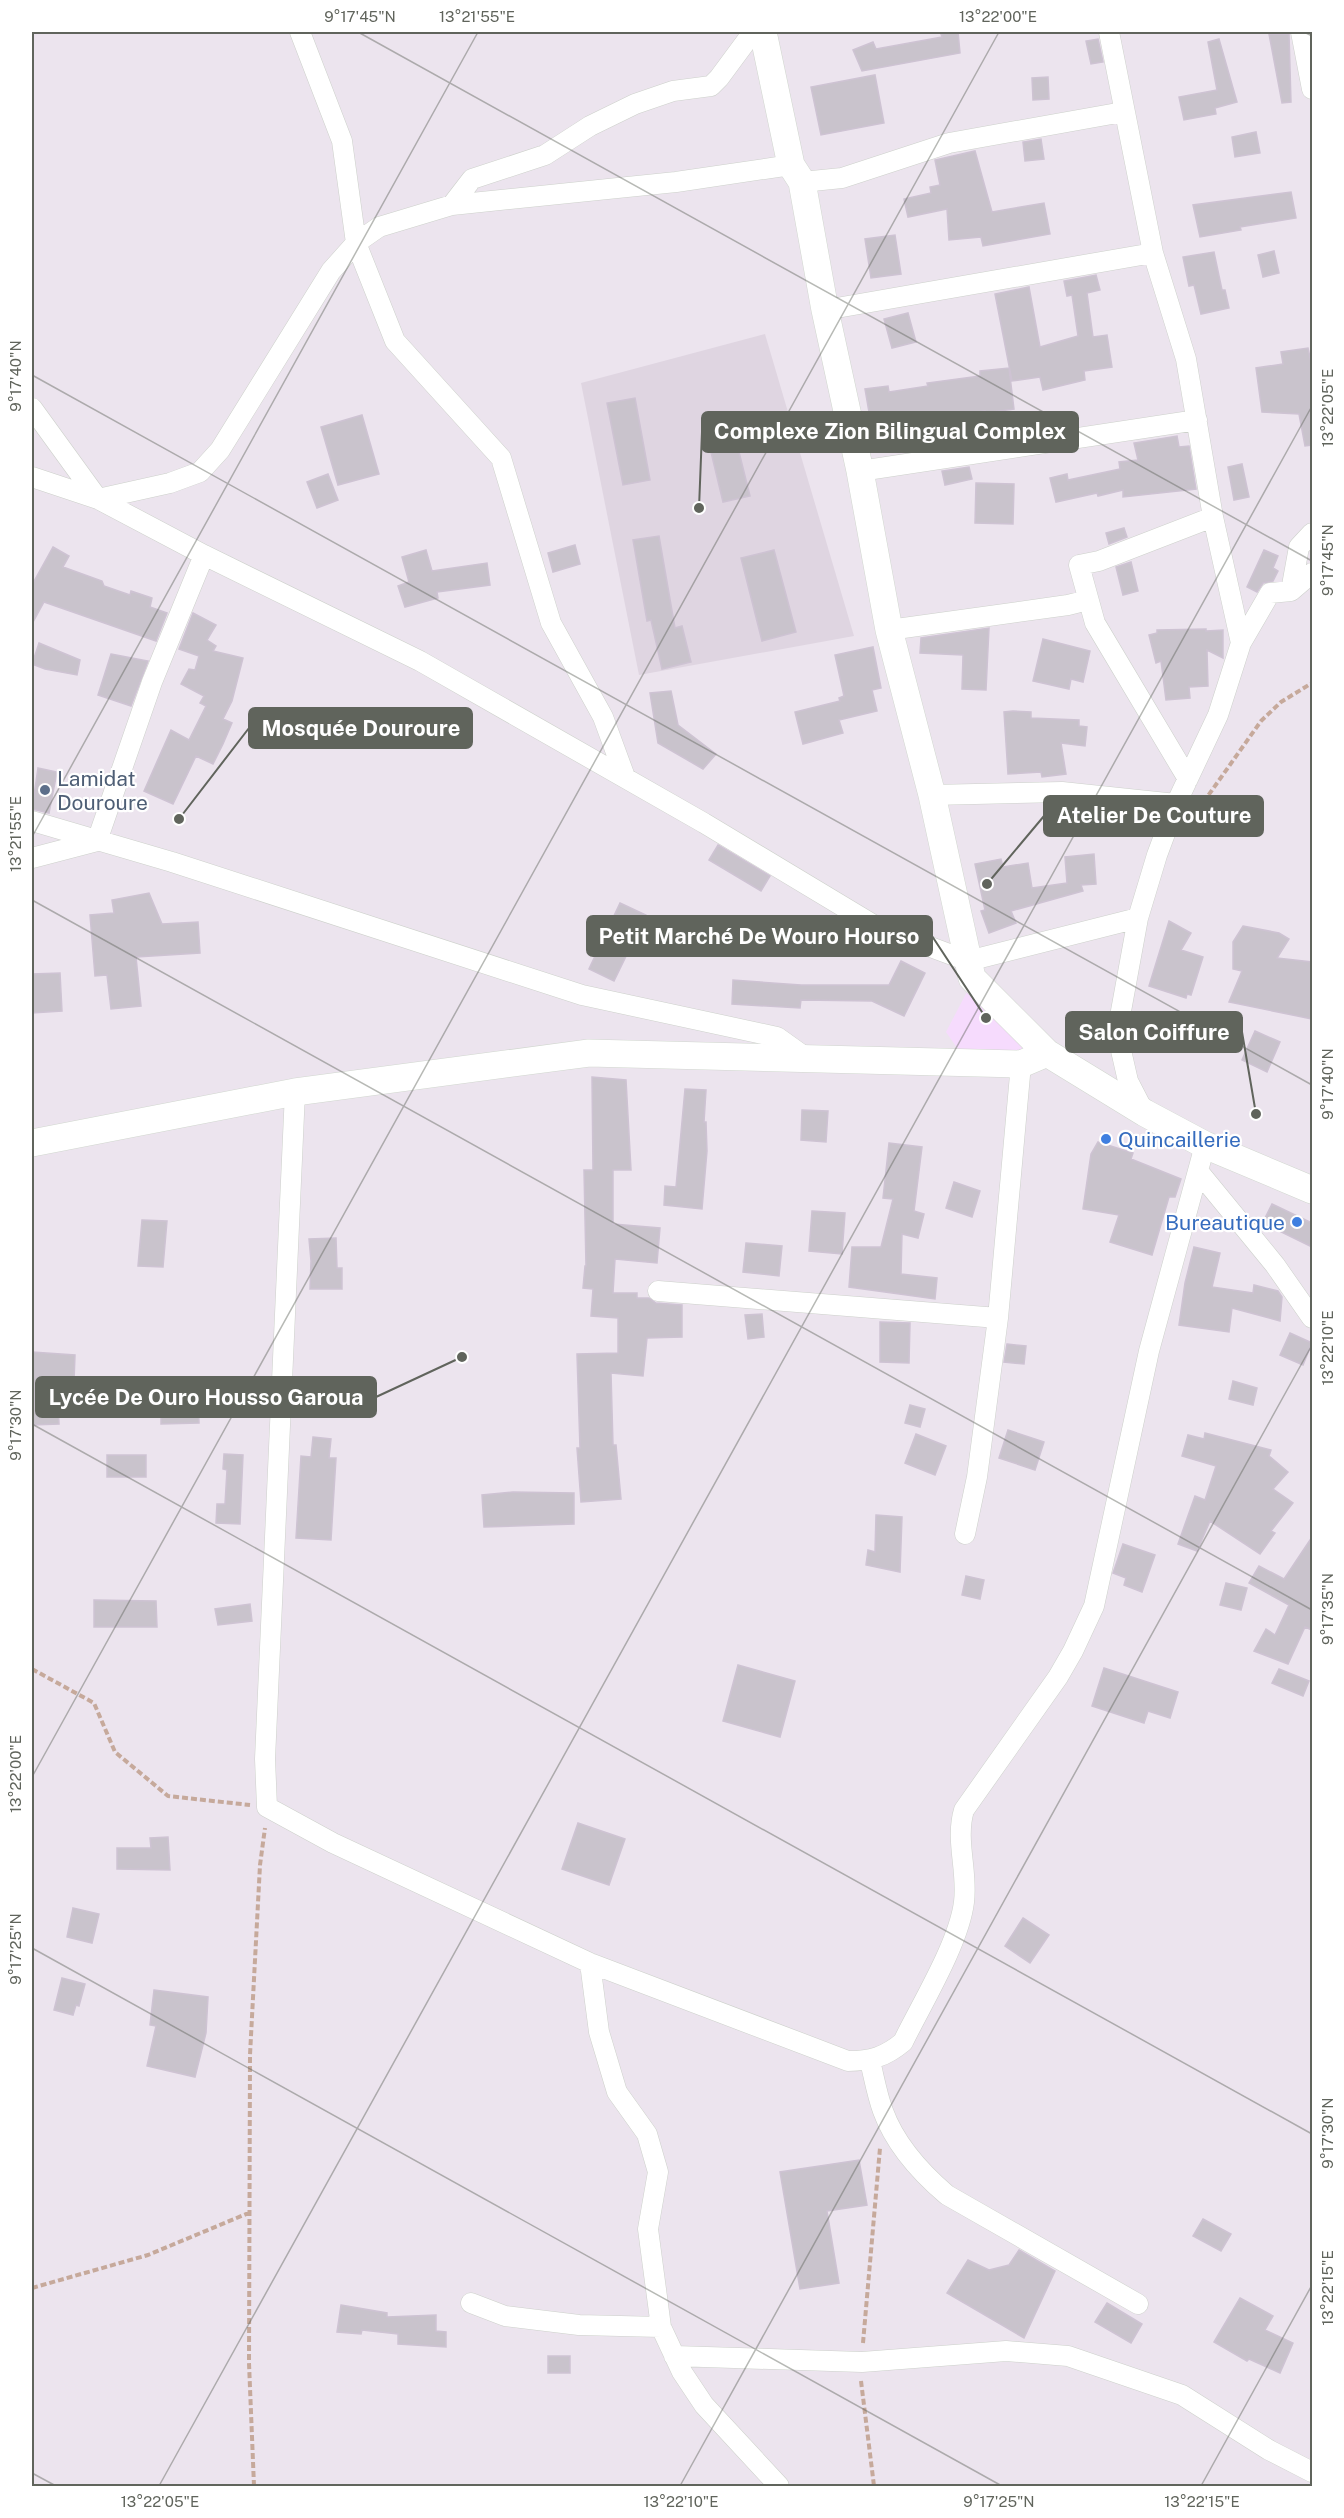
<svg xmlns="http://www.w3.org/2000/svg" width="1344" height="2518" viewBox="0 0 1344 2518" font-family="'Public Sans',sans-serif">
	<style>
		.commercial { fill: #f6dbfd }
		.education { fill: #dfd5e1 }
		.building { fill: #c9c3cc; stroke: #cec3d3; stroke-width: 1.5 }
		.lines { fill: none; stroke-linecap: round; stroke-linejoin: round }
		.street-casing { stroke: #cdd1cb; stroke-width: 21 }
		.secondary-casing { stroke: #d1d7cf; stroke-width: 28 }
		.path { stroke: #c6a99b; stroke-width: 4; stroke-dasharray: 6 3; stroke-linecap: butt }
		.street { stroke: #fff; stroke-width: 20 }
		.secondary { stroke: #fff; stroke-width: 27 }
		.ticks { fill: none; stroke: #60645c; stroke-width: 1.5; stroke-opacity: 0.45 }
		.service-dot { fill: #5c6f8a; stroke: #fff; stroke-width: 2 }
		.shop-dot { fill: #3f7fe0; stroke: #fff; stroke-width: 2 }
		.labels { text-anchor: middle; dominant-baseline: central; stroke-width: 4.5; stroke-linejoin: round; paint-order: stroke }
		.service-label { font-size: 21px; fill: #4e5e75; stroke: #fff; text-anchor: start }
		.shop-label { font-size: 21px; fill: #366cbe; stroke: #fff; text-anchor: start }
		.leader { fill: none; stroke: #60645c; stroke-width: 2 }
		.callout-dot { fill: #60645c; stroke: #fff; stroke-width: 2 }
		.callout { fill: #60645c; stroke: #60645c; stroke-width: 2 }
		.callout-label { font-size: 22px; text-anchor: middle; font-weight: bold; fill: #fff }
		.neatline { fill: none; stroke: #60645c; stroke-width: 2 }
		.ticks-label { font-size: 15px; text-anchor: middle; fill: #60645c }
	</style>
	<rect width="100%" height="100%" fill="#ece4ee"/>
	<!-- commercial -->
	<path class="commercial" d="M970,986L1030,1043L1002,1065L971,1068L946,1032Z"/>
	<!-- education -->
	<path class="education" d="M765,334L854,636L639,675L581,383Z"/>
	<!-- building -->
	<path class="building" d="M951,32H958L960,53L862,71L853,50L873,42L876,49L942,37L941,34Z
		M1269,34H1289L1291,102L1282,103Z
		M1098,39L1103,62L1091,64L1086,41Z
		M1219,39L1237,102L1215,108L1216,114L1184,120L1179,97L1217,90L1208,42Z
		M875,75L884,123L821,135L811,87Z
		M1048,77L1049,99L1033,100L1032,78Z
		M1256,132L1260,153L1235,157L1232,137Z
		M1041,139L1044,159L1025,161L1023,142Z
		M975,151L992,212L1044,203L1050,234L983,246L981,237L949,240L947,209L908,217L904,199L931,193L930,187L940,185L935,160Z
		M1291,192L1296,218L1240,227L1241,230L1200,237L1193,205Z
		M895,235L901,274L871,278L865,239Z
		M1274,251L1279,273L1263,277L1258,255Z
		M1214,252L1222,290H1225L1229,308L1201,314L1194,285L1189,286L1183,257Z
		M1096,275L1100,290L1087,293L1093,337L1107,335L1112,367L1084,371L1085,380L1043,390L1040,377L1012,381L995,294L1029,287L1040,347L1078,336L1072,295L1067,296L1064,281Z
		M908,313L916,342L892,348L884,319Z
		M1308,348L1312,367V445L1305,446L1299,414L1262,412L1256,368L1283,364L1281,352Z
		M1009,368L1014,409L985,413V411L904,424L907,441L875,447L865,389L888,386L889,392L928,386L927,383L980,376V371Z
		M635,398L650,480L623,485L607,403Z
		M362,415L379,474L338,485L321,427Z
		M730,416L750,496L723,502L704,423Z
		M1177,436L1179,447L1189,446L1196,489L1123,497V490L1098,496L1097,493L1056,502L1050,478L1067,474L1068,480L1120,469L1119,462L1138,460L1134,443Z
		M1242,464L1249,497L1234,500L1228,467Z
		M969,467L972,479L945,485L942,471Z
		M328,474L338,500L317,508L307,482Z
		M976,483L1014,484L1013,524L975,523Z
		M1124,528L1127,537L1109,544L1106,533Z
		M659,536L675,628L682,626L691,662L662,669L651,620L647,621L633,540Z
		M575,545L580,564L553,572L548,553Z
		M53,547L69,556L63,567L102,581L104,586L130,595L131,591L152,598L150,607L167,613L156,641L44,602L32,624V585Z
		M426,550L432,571L487,563L490,585L437,592L438,598L405,607L398,586L409,582L402,557Z
		M774,550L796,632L762,641L741,558Z
		M1264,550L1278,556L1273,568L1278,571L1273,581L1263,583L1257,592L1247,587Z
		M1131,562L1138,591L1123,595L1116,567Z
		M193,613L216,625L207,640L216,646L213,651L243,658L232,701L223,719L232,723L223,744L213,764L196,756L173,804L144,791L171,730L189,740L206,706L200,703L204,696L181,684L189,669L195,670L199,656L179,649Z
		M989,628L986,690L962,689L963,655L920,653L921,638Z
		M1206,629V631L1223,630V658L1207,650L1208,686L1189,687L1190,698L1166,700L1161,661L1156,663L1149,635L1157,633V630Z
		M1043,639L1090,651L1083,682L1071,679L1069,689L1033,681Z
		M39,643L80,660L77,675L45,669L32,664Z
		M873,647L881,688L872,690L877,711L839,720L843,733L803,744L795,712L840,701L839,698L844,696L835,655Z
		M111,654L148,661L131,706L98,695Z
		M671,691L678,725L716,754L703,769L658,743L650,693Z
		M1013,711L1031,712V718L1079,720V726L1087,727L1085,746L1061,743L1066,774L1042,777L1041,772L1008,774L1004,712Z
		M38,768L57,772L49,813L32,809Z
		M718,845L770,876L761,891L709,860Z
		M1094,854L1096,884L1081,885L1083,891L1011,911L1016,923L989,933L981,911L985,910L975,864L1001,859L1003,867L1028,863L1032,888L1067,883L1065,857Z
		M149,893L162,924L198,922L200,953L136,957L141,1006L111,1009L107,975L95,976L90,915L114,913L112,900Z
		M620,903L646,915L614,981L589,969Z
		M1169,921L1191,933L1181,950L1203,957L1191,995L1187,994L1186,998L1149,986Z
		M1243,926L1279,933L1289,939L1277,958L1312,962V1019L1229,1002L1242,971L1233,969V942Z
		M901,961L925,973L904,1016L872,1001L801,1000L800,1008L732,1004L733,980L801,985H889Z
		M60,973L62,1011L32,1013V974Z
		M1255,1031L1280,1042L1267,1072L1242,1060Z
		M592,1077L626,1080L631,1170H613V1224L660,1228L657,1263L615,1259L613,1293H637V1298H649L656,1303L682,1305V1337L647,1338L643,1376L611,1373L613,1445H616L621,1499L581,1502L577,1448H580L577,1354L618,1353V1318L591,1316L593,1289L583,1288L585,1266H586L584,1170H593Z
		M685,1089L706,1090L704,1122H706L707,1151L702,1209L664,1205L665,1186L676,1187Z
		M802,1110L828,1111L826,1142L801,1140Z
		M1098,1142L1133,1153L1131,1159L1181,1179L1175,1197H1169L1152,1255L1110,1242L1119,1215L1083,1209L1091,1154Z
		M889,1143L922,1147L914,1211L924,1214L918,1238L902,1234L901,1274L937,1278L935,1299L849,1287L852,1247H881L893,1199L883,1198Z
		M954,1182L980,1191L972,1217L946,1208Z
		M1272,1204L1312,1223V1247L1265,1224V1218Z
		M812,1211L845,1213L842,1254L809,1251Z
		M142,1220L167,1221L163,1267L138,1266Z
		M336,1238L337,1268H342V1289H310L311,1261L309,1239Z
		M746,1243L782,1246L779,1276L743,1272Z
		M1194,1247L1220,1253L1212,1287L1253,1293L1254,1285L1278,1291L1282,1297L1280,1321L1232,1308L1229,1332L1179,1325L1185,1283Z
		M762,1314L764,1337L748,1339L745,1315Z
		M880,1322L910,1323L909,1363L880,1362Z
		M1290,1333L1312,1343L1303,1365L1280,1355Z
		M1007,1344L1026,1346L1024,1364L1004,1362Z
		M32,1352L75,1355L74,1381L57,1380L59,1424L32,1425Z
		M1233,1381L1257,1388L1253,1405L1229,1399Z
		M180,1395H198L199,1423L161,1424V1397L180,1398Z
		M910,1405L925,1409L920,1427L905,1423Z
		M1008,1430L1044,1442L1035,1470L999,1458Z
		M1205,1433L1271,1450L1269,1456L1288,1472L1273,1489L1293,1503L1271,1531L1275,1533L1260,1554L1210,1521L1197,1551L1178,1544L1195,1496L1205,1500L1216,1466L1182,1456L1188,1435L1204,1439Z
		M916,1434L946,1446L935,1475L905,1463Z
		M313,1437L331,1439L329,1458H336L331,1540L296,1538L301,1456L311,1457Z
		M224,1454L243,1455L240,1524L216,1523L217,1504H225L227,1470L223,1469Z
		M107,1455H146V1477H107Z
		M513,1492L574,1493V1524L484,1527L482,1495Z
		M876,1515L902,1517L900,1572L866,1565L868,1550L875,1552Z
		M1312,1537V1630L1305,1627L1288,1664L1254,1651L1266,1629L1275,1635L1289,1605L1249,1583L1259,1566L1284,1579Z
		M1123,1544L1155,1555L1142,1592L1124,1585L1126,1578L1113,1573Z
		M966,1576L984,1580L980,1599L962,1595Z
		M1226,1583L1247,1588L1241,1610L1220,1605Z
		M94,1600L156,1601L157,1627H94Z
		M250,1604L252,1621L218,1625L215,1609Z
		M738,1665L795,1681L780,1737L723,1721Z
		M1104,1668L1178,1692L1170,1718L1148,1711L1144,1723L1092,1706Z
		M1279,1669L1309,1681L1303,1696L1272,1683Z
		M578,1823L625,1839L609,1885L562,1869Z
		M168,1837L170,1870L117,1869V1848H151L150,1838Z
		M73,1908L99,1914L92,1943L67,1937Z
		M1023,1918L1049,1935L1030,1963L1005,1946Z
		M62,1978L85,1984L79,2006L76,2005L73,2015L54,2010Z
		M154,1990L208,1997L206,2033L195,2077L147,2066L156,2026L150,2025Z
		M859,2160L867,2205L827,2211L839,2283L800,2289L780,2172Z
		M1203,2219L1231,2234L1221,2251L1193,2236Z
		M1019,2250L1055,2271L1024,2338L947,2293L968,2260L989,2270L1009,2265Z
		M1240,2298L1273,2316L1265,2330L1293,2343L1280,2373L1249,2359L1247,2361L1214,2342Z
		M1107,2303L1142,2324L1131,2343L1095,2322Z
		M341,2305L387,2313V2317L436,2315V2331L446,2332V2347L398,2344V2334L362,2330L361,2334L337,2332Z
		M548,2356H570V2373H548Z"/>
	<g class="lines">
		<defs>
			<path id="street" d="M300,32L342,141L356,243L395,341L501,458L551,623L603,717L625,777
				M1109,32L1153,253L1186,359L1213,517L1241,643
				M1301,32L1312,89
				M802,182L842,178L949,143L1123,112
				M452,205L472,179L545,155L590,126L635,104L673,91L711,86L719,78L753,32
				M825,310L1153,253
				M32,408L98,499L170,483L200,472L220,450L331,271L356,243L379,227L452,205L676,182L791,165
				M860,471L1197,420
				M32,477L98,499L204,555L420,661L704,823L877,927L968,961L1138,918
				M1291,591L1312,573
				M889,630L1068,605L1088,600
				M1188,779L1095,623L1079,565L1099,561L1213,517
				M932,795L1062,792L1176,804
				M32,821L172,862L582,995L777,1037L805,1057
				M32,858L97,841L152,682L204,555
				M295,1092L265,1759L267,1807L333,1843L590,1963L848,2061C871,2061 885,2057 903,2042C922,2003 959,1943 964,1902C968,1871 955,1840 964,1810L1058,1677L1073,1651L1094,1606L1149,1351L1205,1145
				M1144,1112L1128,1081L1120,1046L1121,1011L1138,918L1157,855L1176,804L1218,715L1241,643L1270,593L1291,591L1299,547L1312,533
				M1198,1171L1275,1265L1312,1318
				M658,1291L998,1318
				M965,1534L977,1477L998,1318L1021,1064
				M590,1963L599,2032L617,2092L647,2134L658,2172L648,2229L661,2327L682,2372L704,2405L779,2486
				M870,2061C874,2077 877,2095 883,2111C895,2144 920,2172 947,2195L1138,2304
				M471,2303L505,2316L579,2325L661,2327
				M674,2356L862,2362L1006,2351L1068,2356L1182,2395L1269,2450L1312,2472"/>
			<path id="secondary" d="M763,32L791,165L802,182L825,310L860,471L889,630L932,795L972,978L1047,1053L1145,1113L1205,1145L1312,1190
				M32,1143L295,1092L589,1053L1021,1064L1047,1053"/>
		</defs>
		<!-- street casing -->
		<use href="#street" class="street-casing"/>
		<!-- secondary casing -->
		<use href="#secondary" class="secondary-casing"/>
		<!-- path -->
		<path class="path" d="M1193,817L1261,721L1281,702L1312,683
			M32,1669L94,1703L115,1752L168,1796L250,1805
			M32,2288L148,2255L251,2212
			M863,2343L880,2148
			M861,2381L874,2486
			M254,2486L249,2363L250,2055L260,1865L265,1828"/>
		<!-- street -->
		<use href="#street" class="street"/>
		<!-- secondary -->
		<use href="#secondary" class="secondary"/>
	</g>
	<!-- ticks -->
	<path class="ticks" d="M358,32L1312,561M1304,32L1312,36M32,375L1312,1085M32,837L478,32M32,900L1312,1610M32,1424L1312,2134M32,1777L999,32M32,1948L1002,2486M32,2473L56,2486M159,2486L1312,406M680,2486L1312,1345M1201,2486L1312,2285"/>
	<!-- markers -->
	<circle class="service-dot" cx="45" cy="790" r="6"/>
	<g class="shop-dot">
		<circle cx="1106" cy="1139" r="6"/>
		<circle cx="1297" cy="1222" r="6"/>
	</g>
	<g class="labels">
		<!-- service labels -->
		<g class="service-label">
			<text x="57" y="778">Lamidat<tspan x="57" dy="24">Douroure</tspan></text>
		</g>
		<!-- shop labels -->
		<g class="shop-label">
			<text x="1118" y="1139">Quincaillerie</text>
			<text x="1285" y="1222" text-anchor="end">Bureautique</text>
		</g>
	</g>
	<!-- callouts -->
	<path class="leader" d="M699 508L702 432M179 819L249 728M987 884L1044 816M986 1018L932 936M1256 1114L1242 1032M462 1357L376 1397"/>
	<g class="callout-dot">
		<circle cx="699" cy="508" r="6"/>
		<circle cx="179" cy="819" r="6"/>
		<circle cx="987" cy="884" r="6"/>
		<circle cx="986" cy="1018" r="6"/>
		<circle cx="1256" cy="1114" r="6"/>
		<circle cx="462" cy="1357" r="6"/>
	</g>
	<g class="callout">
		<rect x="702" y="412" width="376" height="40" rx="6"/>
		<rect x="249" y="708" width="223" height="40" rx="6"/>
		<rect x="1044" y="796" width="219" height="40" rx="6"/>
		<rect x="587" y="916" width="345" height="40" rx="6"/>
		<rect x="1066" y="1012" width="176" height="40" rx="6"/>
		<rect x="36" y="1377" width="340" height="40" rx="6"/>
	</g>
	<g class="callout-label">
		<text x="890" y="439">Complexe Zion Bilingual Complex</text>
		<text x="361" y="736">Mosquée Douroure</text>
		<text x="1154" y="823">Atelier De Couture</text>
		<text x="759" y="944">Petit Marché De Wouro Hourso</text>
		<text x="1154" y="1040">Salon Coiffure</text>
		<text x="206" y="1405">Lycée De Ouro Housso Garoua</text>
	</g>
	<!-- border -->
	<rect width="1344" height="2518" fill="none" stroke="#ffffff" stroke-width="66"/>
	<rect x="33" y="33" width="1278" height="2452" class="neatline"/>
	<g class="ticks-label">
		<text x="360" y="22">9°17'45"N</text>
		<text x="477" y="22">13°21'55"E</text>
		<text x="998" y="22">13°22'00"E</text>
		<text transform="translate(16 376) rotate(-90)" y="5">9°17'40"N</text>
		<text transform="translate(1328 408) rotate(-90)" y="5">13°22'05"E</text>
		<text transform="translate(1328 560) rotate(-90)" y="5">9°17'45"N</text>
		<text transform="translate(16 834) rotate(-90)" y="5">13°21'55"E</text>
		<text transform="translate(1328 1084) rotate(-90)" y="5">9°17'40"N</text>
		<text transform="translate(1328 1348) rotate(-90)" y="5">13°22'10"E</text>
		<text transform="translate(16 1425) rotate(-90)" y="5">9°17'30"N</text>
		<text transform="translate(1328 1609) rotate(-90)" y="5">9°17'35"N</text>
		<text transform="translate(16 1774) rotate(-90)" y="5">13°22'00"E</text>
		<text transform="translate(16 1949) rotate(-90)" y="5">9°17'25"N</text>
		<text transform="translate(1328 2133) rotate(-90)" y="5">9°17'30"N</text>
		<text transform="translate(1328 2288) rotate(-90)" y="5">13°22'15"E</text>
		<text x="160" y="2507">13°22'05"E</text>
		<text x="681" y="2507">13°22'10"E</text>
		<text x="999" y="2507">9°17'25"N</text>
		<text x="1202" y="2507">13°22'15"E</text>
	</g>
</svg>
